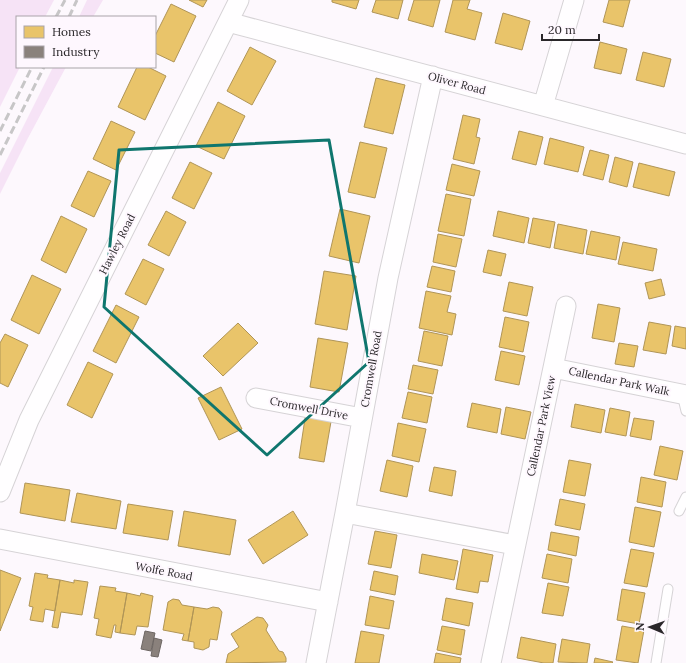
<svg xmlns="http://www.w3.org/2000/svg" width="686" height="663" viewBox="0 0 686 663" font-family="Lora,serif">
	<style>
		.green { fill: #f6e3f6 }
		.homes { fill: #e9c46a; stroke: #b09557 }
		.industry { fill: #8a817c; stroke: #6d6663 }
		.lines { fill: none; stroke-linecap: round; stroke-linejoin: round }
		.lane-casing { stroke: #d6d3d6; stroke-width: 11 }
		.street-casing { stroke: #d6d3d6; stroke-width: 21 }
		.lane { stroke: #fffeff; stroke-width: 9 }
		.street { stroke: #fffeff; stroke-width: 19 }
		.rail { stroke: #c7c6c7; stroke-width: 3; stroke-dasharray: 8 4; stroke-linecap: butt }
		.marked { fill: none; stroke: #0f766e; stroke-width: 3; stroke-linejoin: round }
		.labels { text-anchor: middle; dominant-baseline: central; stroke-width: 4; stroke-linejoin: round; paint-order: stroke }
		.street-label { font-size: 11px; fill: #2a272a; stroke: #fef7fe }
	</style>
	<rect width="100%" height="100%" fill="#fdf8fd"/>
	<!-- green -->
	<path class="green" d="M0,0H54L45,17H17V67H20L0,107Z
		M87,0H103L93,17H79Z
		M53,67H66L28,138L0,194V173Z"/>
	<!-- homes -->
	<path class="homes" d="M189,0H207L203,7Z
		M332,0H359L356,9L332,2Z
		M376,0H403L398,19L372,12Z
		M414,0H440L433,27L408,20Z
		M453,0H470L467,9L482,13L475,40L445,32Z
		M609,0H630L623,27L603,22Z
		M171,4L196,16L174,62L155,53V36Z
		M503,13L530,21L522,50L495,43Z
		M600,42L627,49L621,74L594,68Z
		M250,47L276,61L252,105L227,91Z
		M643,52L671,59L664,87L636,80Z
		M137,67H148L166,76L145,120L118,107Z
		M376,78L405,85L393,134L364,127Z
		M218,102L245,116L224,159L196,146Z
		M463,115L480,119L476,137L480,138L474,164L453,159Z
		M111,121L135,132L116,170L93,159Z
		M519,131L543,137L536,165L512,159Z
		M550,138L584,147L578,172L544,164Z
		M360,142L387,148L375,198L348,192Z
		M590,150L609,155L603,180L583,175Z
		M615,157L633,162L627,187L609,182Z
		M190,162L212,173L194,209L172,198Z
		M639,163L675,172L669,196L633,187Z
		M452,164L480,171L474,196L446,190Z
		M88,171L111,181L94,217L71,206Z
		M446,194L471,199L464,236L438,231Z
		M340,209L370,216L359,263L329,256Z
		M166,211L186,222L169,256L148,245Z
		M498,211L529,218L524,243L493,236Z
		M61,216L87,229L66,273L41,260Z
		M533,218L555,222L550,248L528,243Z
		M558,224L587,230L583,254L554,248Z
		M591,231L620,237L616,260L586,254Z
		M438,234L462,239L456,267L433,262Z
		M623,242L657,249L653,271L618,264Z
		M488,250L506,254L501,276L483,272Z
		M143,259L164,269L146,305L125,294Z
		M432,266L455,271L451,292L427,287Z
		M324,271L356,276L347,330L315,324Z
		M32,275L61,289L39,334L11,320Z
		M661,279L665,295L649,299L645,283Z
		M509,282L533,287L527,316L503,311Z
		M426,291L451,296L447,312L456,314L452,335L419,328Z
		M598,304L620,308L614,342L592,338Z
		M116,305L139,317L116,363L93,351Z
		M505,317L529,322L523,352L499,347Z
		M649,322L671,326L666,354L643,350Z
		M238,323L258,343L223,376L203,356Z
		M675,326L686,328V349L672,346Z
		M424,331L448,336L442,366L418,361Z
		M5,334L28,345L8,387L0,383V343Z
		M318,338L348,343L339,392L310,387Z
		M619,343L638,346L634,367L615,364Z
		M501,351L525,356L519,385L495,380Z
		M88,362L113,374L92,418L67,405Z
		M413,365L438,370L433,394L408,389Z
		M221,387L242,429L219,440L198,398Z
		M408,392L432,397L427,423L402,418Z
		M472,403L501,409L497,433L467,427Z
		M575,404L605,410L601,433L571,427Z
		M506,407L531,412L525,439L501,434Z
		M610,408L630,412L626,436L605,432Z
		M306,412L332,416L324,462L299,458Z
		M634,418L654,421L651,440L630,436Z
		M398,423L426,429L419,462L392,456Z
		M660,446L683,451L677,480L654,475Z
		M387,460L413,466L407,497L380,491Z
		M569,460L591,464L585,496L563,492Z
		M434,467L456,471L452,496L429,491Z
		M641,477L666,482L662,507L637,502Z
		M25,483L70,490L65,521L20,513Z
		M77,493L121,501L116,529L71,522Z
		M560,499L585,504L580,530L555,525Z
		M128,504L173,511L168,540L123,533Z
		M635,507L661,512L654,547L629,542Z
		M184,511L236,520L230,555L178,546Z
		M293,511L308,535L263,564L248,540Z
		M375,531L397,535L391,568L368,564Z
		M551,532L579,537L576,556L548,550Z
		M463,549L493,555L488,582L480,581L478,593L456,589Z
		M631,549L654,553L647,587L624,583Z
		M422,554L458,561L454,580L419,573Z
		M547,554L572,559L568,583L542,578Z
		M0,570L21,578L0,631Z
		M374,571L398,576L395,595L370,590Z
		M35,573L48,575L47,578L60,580L55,611L45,609L43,622L30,620L33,607L29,606Z
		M60,580L74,583V580L88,582L82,615L61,612L58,628L52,627Z
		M548,583L569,587L563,616L542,613Z
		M100,586L116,588L115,591L127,593L120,633L115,632L116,625H114L111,638L96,635L99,619L94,618Z
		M622,589L645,593L639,624L617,620Z
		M127,593L140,596L141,593L153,596L148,627L137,626L135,635L120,633Z
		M370,596L394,601L389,629L365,625Z
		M446,598L473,603L469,626L442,620Z
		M173,599L179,600L182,605L194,607L188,641L182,640L184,634L163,630L168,602Z
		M194,607L207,609L213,607L219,608L222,612L217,640L210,639L209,647L203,650L194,648V642L188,641Z
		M257,617L263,618L268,625L266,630L279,651L283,652L286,658V662L226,663L228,654L239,647L231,634Z
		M442,626L465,630L461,655L437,650Z
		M622,626L644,630L638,663L616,660Z
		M361,631L384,635L379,663H355Z
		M521,637L556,644L553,663H544L517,658Z
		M562,639L590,644L587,663L558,662Z
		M436,653L461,658L460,663H434Z
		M595,658L613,662L612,663H594Z"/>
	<!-- industry -->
	<path class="industry" d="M145,631L155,633L151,651L141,649Z
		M154,638L162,640L158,657L151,656Z"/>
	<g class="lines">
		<defs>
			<path id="lane" d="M682,394L686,411
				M679,511L686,497
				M656,663L668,589"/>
			<path id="street" d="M228,22L686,144
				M543,106L574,0
				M553,368L686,395
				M256,398L362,418
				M0,492L29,420L239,0
				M345,513L515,545
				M0,539L328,602
				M316,663L345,513L388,278L433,76
				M491,663L566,306"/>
		</defs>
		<!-- lane casing -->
		<use href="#lane" class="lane-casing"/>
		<!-- street casing -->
		<use href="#street" class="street-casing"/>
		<!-- lane -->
		<use href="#lane" class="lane"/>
		<!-- street -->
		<use href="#street" class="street"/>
		<!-- rail -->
		<path class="rail" d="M56,17L65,0
			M69,17L77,0
			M0,131L32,67
			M0,155L44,67"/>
	</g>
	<!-- marked area -->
	<path class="marked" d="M329,140L369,362L267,455L104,307L119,150Z"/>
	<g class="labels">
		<!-- street labels -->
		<g class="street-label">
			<text transform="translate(457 83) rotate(15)">Oliver Road</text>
			<text transform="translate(117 244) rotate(-63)">Hawley Road</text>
			<text transform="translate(371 369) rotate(-80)">Cromwell Road</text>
			<text transform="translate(619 381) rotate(12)">Callendar Park Walk</text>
			<text transform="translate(309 408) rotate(11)">Cromwell Drive</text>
			<text transform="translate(541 426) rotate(-78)">Callendar Park View</text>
			<text transform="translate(164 571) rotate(11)">Wolfe Road</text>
		</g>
	</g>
	<!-- legend -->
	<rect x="16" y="16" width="140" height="52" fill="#fef7fe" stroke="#a9a4a9"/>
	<rect x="24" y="26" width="20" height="12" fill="#e9c46a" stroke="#a9a4a9"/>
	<text x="52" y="36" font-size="12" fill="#2a272a">Homes</text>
	<rect x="24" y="46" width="20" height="12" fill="#8a817c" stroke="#a9a4a9"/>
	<text x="52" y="56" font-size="12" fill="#2a272a">Industry</text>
	<!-- north arrow -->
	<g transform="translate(650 627) rotate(272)" stroke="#fef7fe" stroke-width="3" paint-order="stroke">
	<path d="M0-3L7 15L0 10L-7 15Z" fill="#2a272a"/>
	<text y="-6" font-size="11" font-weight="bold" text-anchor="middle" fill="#2a272a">N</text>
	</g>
	<!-- scale -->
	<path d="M542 34v6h57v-6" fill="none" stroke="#2a272a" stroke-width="2"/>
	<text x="548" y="34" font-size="12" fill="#2a272a" stroke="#fef7fe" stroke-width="3" paint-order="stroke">20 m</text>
</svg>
